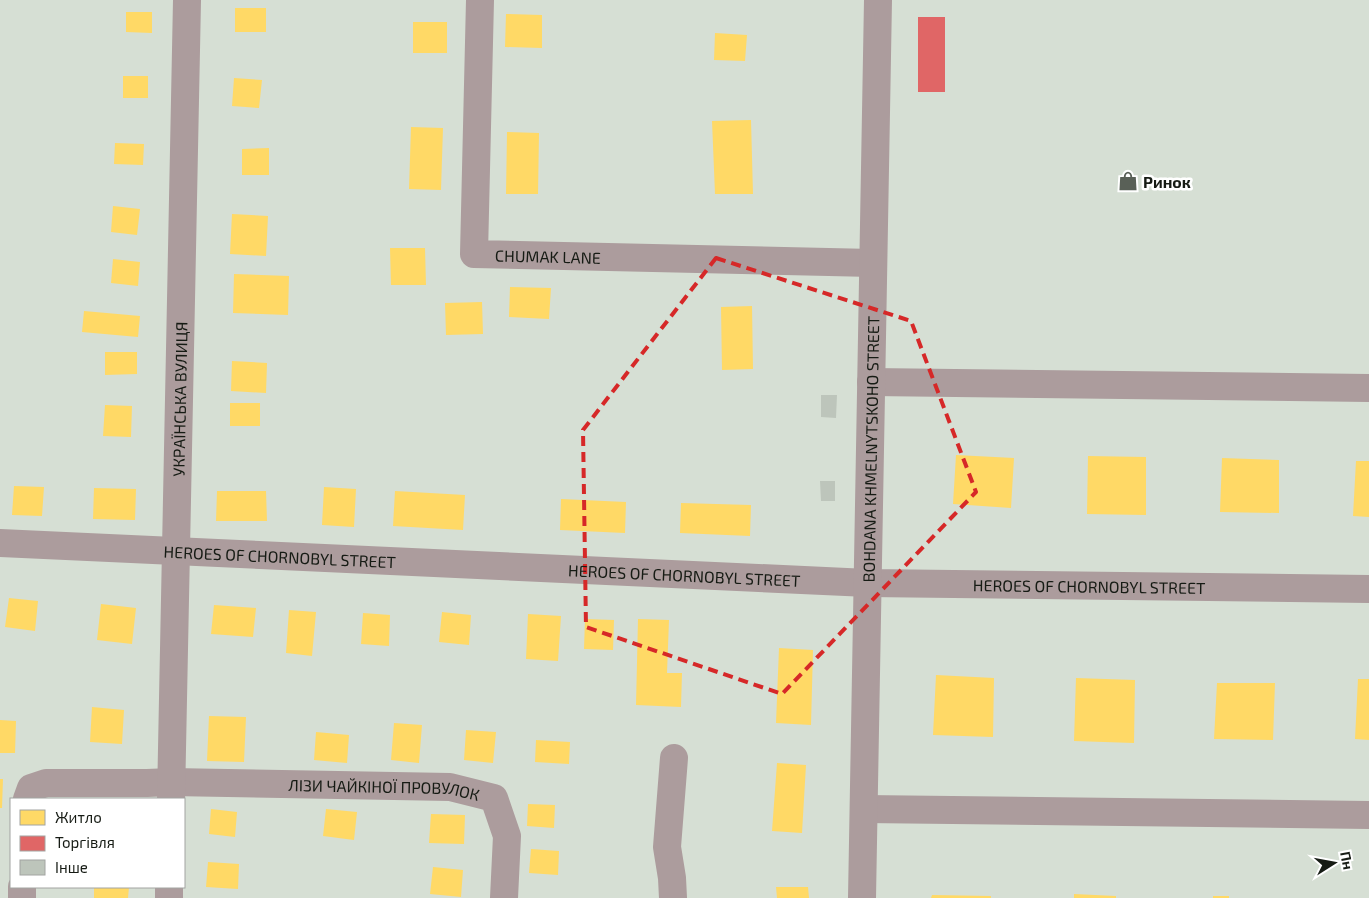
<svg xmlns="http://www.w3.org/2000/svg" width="1369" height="898" viewBox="0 0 1369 898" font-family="'Exo 2',sans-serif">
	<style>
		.homes { fill: #ffd966 }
		.shops { fill: #e06666 }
		.building { fill: #bdc5bb }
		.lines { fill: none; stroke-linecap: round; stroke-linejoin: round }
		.minor { stroke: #ac9c9d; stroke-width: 28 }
		.marked { fill: none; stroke: #d62828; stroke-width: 4; stroke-dasharray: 10 6; stroke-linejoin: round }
		.labels { text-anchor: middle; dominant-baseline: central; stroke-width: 5; stroke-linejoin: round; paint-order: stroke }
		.poi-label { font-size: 16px; font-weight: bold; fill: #161b14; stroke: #fff; text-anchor: start }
		.street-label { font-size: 16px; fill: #161b14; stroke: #fff }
	</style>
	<rect width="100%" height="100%" fill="#d6dfd4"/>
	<!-- homes -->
	<path class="homes" d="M235,8H266V32H235Z
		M126,12H152V33L126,32Z
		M506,14L542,15V48L505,47Z
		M413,22H447V53H413Z
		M715,33L747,35L745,61L714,60Z
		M123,76H148V98H123Z
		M234,78L262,80L259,108L232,106Z
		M751,120L753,194H715L712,121Z
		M411,127L443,128L441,190L409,189Z
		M507,132L539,133L538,194H506Z
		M115,143L144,144L143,165L114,164Z
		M269,148V175H242V149Z
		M113,206L140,209L137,235L111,232Z
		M232,214L268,216L266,256L230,254Z
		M390,248H425L426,285H391Z
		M113,259L140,262L138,286L111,283Z
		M234,274L289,276L288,315L233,313Z
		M510,287L551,288L549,319L509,317Z
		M482,302L483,334L446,335L445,303Z
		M752,306L753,369L722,370L721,307Z
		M84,311L140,316L138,337L82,332Z
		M105,352H137V374L105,375Z
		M232,361L267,363L266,393L231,391Z
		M230,403H260V426H230Z
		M105,405L132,406L131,437L103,436Z
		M956,455L1014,458L1011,508L953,504Z
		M1088,456L1146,457V515L1087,514Z
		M1222,458L1279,460V513L1220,512Z
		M1356,461H1369V517L1353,516Z
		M14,486L44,487L42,516L12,515Z
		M324,487L356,489L354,527L322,525Z
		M94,488L136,489L135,520L93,519Z
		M217,491H266L267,521H216Z
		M395,491L465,495L463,530L393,526Z
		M561,499L626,502L625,533L560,530Z
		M681,503L751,505L750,536L680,533Z
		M9,598L38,601L35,631L5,627Z
		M101,604L136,608L132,644L97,640Z
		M214,605L256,608L253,637L211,634Z
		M289,610L316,612L312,656L286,653Z
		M442,612L471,615L469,645L439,642Z
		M363,613L390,615L389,646L361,644Z
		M528,614L561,616L558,661L526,659Z
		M585,619L614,620L613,650L584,649Z
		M638,619L669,620L667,673H682L681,707L636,705Z
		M779,648L813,650L811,725L776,723Z
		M936,675L994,678L993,737L933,735Z
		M1076,678L1135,680L1134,743L1074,741Z
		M1358,679H1369V740L1355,739Z
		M1217,683H1275L1273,740L1214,739Z
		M92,707L124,710L122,744L90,742Z
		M209,716L246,717L244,762L207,761Z
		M0,720L16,721L15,753H0Z
		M394,723L422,725L419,763L391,760Z
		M466,730L496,732L493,763L464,760Z
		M316,732L349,735L347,763L314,760Z
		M536,740L570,742L569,764L535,762Z
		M777,763L806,765L802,833L772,831Z
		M0,779H3L2,808H0Z
		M528,804L555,805L554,828L527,826Z
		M211,809L237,812L235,837L209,834Z
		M326,809L357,812L354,840L323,836Z
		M431,814L465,815L464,844L429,843Z
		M531,849L559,851L558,875L529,873Z
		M208,862L239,864L238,889L206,887Z
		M433,867L463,870L461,897L430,894Z
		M94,887H129L128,898H94Z
		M776,887H808L809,898H777Z
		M1074,894L1116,896V898H1074Z
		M932,895L991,896V898H931Z
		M1213,896H1229V898H1213Z"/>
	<!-- shops -->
	<path class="shops" d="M918,17H945V92H918Z"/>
	<!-- building -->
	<path class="building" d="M821,395H837L836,418L821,417Z
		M820,481H835V501H821Z"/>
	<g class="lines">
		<!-- minor -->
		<g class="minor">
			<path id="s1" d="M480,0L474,254L873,263"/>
			<path d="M871,382L1369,388"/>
			<path id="s2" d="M0,543L868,583L1369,589"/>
			<path id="s3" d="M27,799L31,788L46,783H147L171,782L450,787L494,798L507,836L504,898"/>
			<path id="s4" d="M171,799L187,0"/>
			<path d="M864,809L1369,815"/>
			<path d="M22,898V887"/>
			<path d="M169,898V887"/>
			<path d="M673,898L672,878L667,847L674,758"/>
			<path id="s5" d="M862,898L878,0"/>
		</g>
	</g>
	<!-- marked area -->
	<path class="marked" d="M716,258L911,321L976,492L782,694L586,627L583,430Z"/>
	<!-- icons -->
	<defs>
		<symbol id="shop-bare" viewBox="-9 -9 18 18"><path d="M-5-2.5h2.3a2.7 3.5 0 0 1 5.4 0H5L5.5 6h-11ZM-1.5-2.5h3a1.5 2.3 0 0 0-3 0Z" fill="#596057" stroke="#fff" stroke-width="2.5" paint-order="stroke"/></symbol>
	</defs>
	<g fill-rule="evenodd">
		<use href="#shop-bare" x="1114" y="167" width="28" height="28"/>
	</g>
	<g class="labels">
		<!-- poi labels -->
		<g class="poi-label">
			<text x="1143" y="181">Ринок</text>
		</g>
		<!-- street labels -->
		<g class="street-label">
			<text stroke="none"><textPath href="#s1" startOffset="328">CHUMAK LANE</textPath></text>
			<text stroke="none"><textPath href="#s4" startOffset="400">УКРАЇНСЬКА ВУЛИЦЯ</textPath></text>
			<text stroke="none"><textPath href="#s5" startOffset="449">BOHDANA KHMELNYTSKOHO STREET</textPath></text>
			<text stroke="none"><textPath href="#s2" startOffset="280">HEROES OF CHORNOBYL STREET</textPath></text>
			<text stroke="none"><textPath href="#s2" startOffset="685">HEROES OF CHORNOBYL STREET</textPath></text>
			<text stroke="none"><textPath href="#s2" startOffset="1090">HEROES OF CHORNOBYL STREET</textPath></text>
			<text stroke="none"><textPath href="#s3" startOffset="366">ЛІЗИ ЧАЙКІНОЇ ПРОВУЛОК</textPath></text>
		</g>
	</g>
	<!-- legend -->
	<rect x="10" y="798" width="175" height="90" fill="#ffffff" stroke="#a2a4a1"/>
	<rect x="20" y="810" width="25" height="15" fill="#ffd966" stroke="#a2a4a1"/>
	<text x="55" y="823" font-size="15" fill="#161b14">Житло</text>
	<rect x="20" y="836" width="25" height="15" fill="#e06666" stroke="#a2a4a1"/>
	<text x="55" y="848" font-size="15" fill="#161b14">Торгівля</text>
	<rect x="20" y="860" width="25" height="15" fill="#bdc5bb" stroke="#a2a4a1"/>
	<text x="55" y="873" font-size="15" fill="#161b14">Інше</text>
	<!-- north arrow -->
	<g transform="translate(1334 863) rotate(79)" stroke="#ffffff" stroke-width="4" paint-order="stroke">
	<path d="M0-4L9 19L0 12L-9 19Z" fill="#161b14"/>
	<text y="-8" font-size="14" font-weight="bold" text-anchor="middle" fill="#161b14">Пн</text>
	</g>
</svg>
